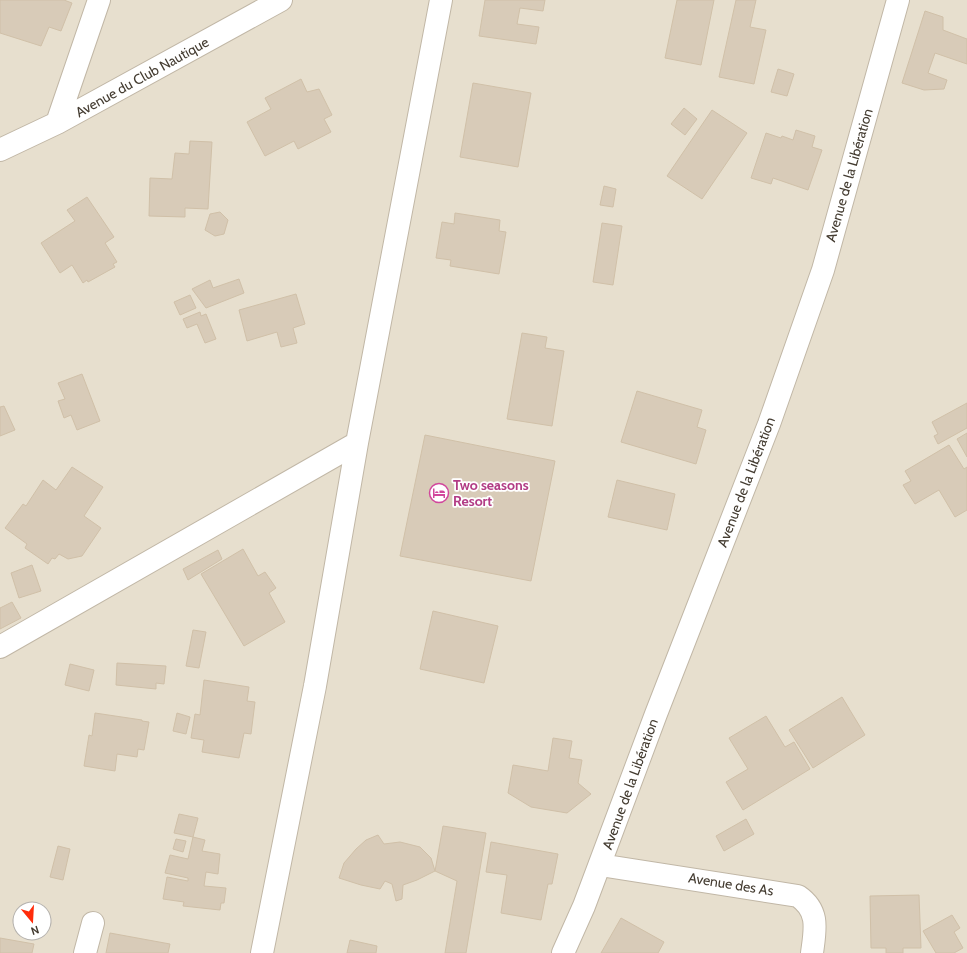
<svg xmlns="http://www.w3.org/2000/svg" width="967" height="953" viewBox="0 0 967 953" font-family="Cabin,sans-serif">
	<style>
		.residential { fill: #e7dfce; fill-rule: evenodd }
		.building { fill: #d8cbb8; stroke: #d0c0a8 }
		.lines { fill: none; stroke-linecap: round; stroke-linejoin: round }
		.minor-casing { stroke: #c1b7a6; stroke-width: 24 }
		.tertiary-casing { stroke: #c1b7a6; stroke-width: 24 }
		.minor { stroke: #fff; stroke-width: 22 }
		.tertiary { stroke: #fff; stroke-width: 22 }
		.labels { text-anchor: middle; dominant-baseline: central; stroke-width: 3.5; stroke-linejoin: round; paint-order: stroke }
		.street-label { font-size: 14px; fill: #443c31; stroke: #fff }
		.hotel-label { font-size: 14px; font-weight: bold; fill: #b23c85; stroke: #fff; text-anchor: start }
	</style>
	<rect width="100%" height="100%" fill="#f2ede1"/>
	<!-- residential -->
	<path class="residential" d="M0,0H967V953H0ZM20,909H44V933H20Z"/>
	<!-- building -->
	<path class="building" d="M0,0H64L72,3L61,31L49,27L41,46L0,33Z
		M485,0H545L543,11L520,8L517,24L539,27L536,44L479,36Z
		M677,0H714L701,65L665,58Z
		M736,0H756L750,27L766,30L754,84L719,77Z
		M925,11L943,17V30L967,39V64L935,53L928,73L947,80L944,89L924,90L902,83Z
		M778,69L794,74L787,96L771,92Z
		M301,79L307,92L319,89L332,115L324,119L331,132L298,149L294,141L265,156L247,122L271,109L265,98Z
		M473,83L531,93L518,167L460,157Z
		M684,108L697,119L685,135L671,124Z
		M712,110L747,133L702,199L667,176Z
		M796,130L815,136L812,147L822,150L808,190L773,178L771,184L751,178L766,133L781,138L782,136L793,140Z
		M190,141L212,142L208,209L185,208V217L149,216L150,178L172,179L175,153L189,154Z
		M604,186L616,189L613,207L600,205Z
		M87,197L114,237L105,243L117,262L113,264L115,267L88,282L87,280L83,283L72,265L60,273L41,243L75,221L67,210Z
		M220,212L228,220L224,234L215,236L205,230L210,214Z
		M455,213L500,220L499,231L506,232L499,274L450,266L451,260L436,258L442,222L454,224Z
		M602,223L622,226L613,285L593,282Z
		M239,279L244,293L206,308L192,289L210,280L213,288Z
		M296,294L305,324L293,328L297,343L281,347L277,332L247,341L239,310Z
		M190,295L196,308L180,315L174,302Z
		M200,312L201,316L206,314L216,339L205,343L197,324L187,328L183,319Z
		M522,333L547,337L545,348L564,351L552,426L507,419Z
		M82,374L100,421L77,430L71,415L64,418L58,401L65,399L58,383Z
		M637,391L702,410L697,427L706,430L696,464L621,442Z
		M967,403V428L938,444L934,436L938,434L932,422Z
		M4,406L15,430L0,436V407Z
		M967,433V457L957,439Z
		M425,435L555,461L531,581L400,556Z
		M949,445L964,469L967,467V510L955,517L939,490L915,504L903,485L911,481L905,471Z
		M72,467L103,487L84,516L101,528L82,556L68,559L59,554L55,559L52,558L48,564L25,548L27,544L5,528L23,504L26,506L43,480L56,490Z
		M617,480L675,494L667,530L608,517Z
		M243,549L258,576L265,572L276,588L269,593L285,622L244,646L201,574Z
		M218,550L222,559L188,580L183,569Z
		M32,565L41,591L19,598L11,573Z
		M12,602L21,618L0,629V608Z
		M433,611L498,626L484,683L420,669Z
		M193,630L206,632L199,668L186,666Z
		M117,663L166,666L164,684L156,683V689L116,685Z
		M70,664L94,670L89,691L65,685Z
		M204,680L249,687L247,701L255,702L251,734L244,733L239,758L202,752L204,740L191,738L195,714L200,715Z
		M842,697L865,735L813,768L789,730Z
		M95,713L142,720V721L149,722L144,750L138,749L137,757L117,754L115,771L84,766L89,735L92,736Z
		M177,713L190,717L186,734L173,731Z
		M766,716L785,747L794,742L810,769L743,810L726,782L748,769L729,738Z
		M553,738L572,741L569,758L582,760L578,783L591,794L567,813L531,807L508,793L513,765L548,771Z
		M179,814L198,818L193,837L174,833Z
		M746,819L754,834L724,851L716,836Z
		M443,826L486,833L466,953H445L457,881L435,871Z
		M378,835L384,844L400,842L420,847L431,858L435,871L417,880L403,885L402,899L396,901L392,884L385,881L380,889L361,885L339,878L344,863L356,849L366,840Z
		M193,837L205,840L202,851L220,854L218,874L206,872L204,886L226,888L224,903H221L220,910L183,906L184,902L163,899L167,877L188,881V878L165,873L170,855L188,859Z
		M176,839L186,841L183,852L173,849Z
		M491,842L558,854L552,884H548L541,920L501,913L507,875L486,872Z
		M58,846L70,849L63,880L50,877Z
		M919,895L921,948H903V953H886V948H871L870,896Z
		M952,915L960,928L954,932L963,948L954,953H936L923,931Z
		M621,918L664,942L658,953H601Z
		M110,933L170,944L168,953H106Z
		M0,938L34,944L32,953H0Z
		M350,940L377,946L376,953H347Z"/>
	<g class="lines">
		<defs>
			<path id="minor" d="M57,123L99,0
				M0,150L57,123L281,0
				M0,647L357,443
				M600,865L798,896C820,911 815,930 812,953
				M85,953L93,923
				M262,953L315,686L357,443L441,0"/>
			<path id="tertiary" d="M563,953L584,906L656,714L769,424L823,270L898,0"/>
		</defs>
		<!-- minor casing -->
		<use href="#minor" class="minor-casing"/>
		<!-- tertiary casing -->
		<use href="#tertiary" class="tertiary-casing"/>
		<!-- minor -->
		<use href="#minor" class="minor"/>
		<!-- tertiary -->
		<use href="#tertiary" class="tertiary"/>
	</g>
	<!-- icons -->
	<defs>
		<symbol id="hotel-ring" viewBox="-11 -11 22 22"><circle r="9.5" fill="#fff" stroke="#d1479c" stroke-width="1.5"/><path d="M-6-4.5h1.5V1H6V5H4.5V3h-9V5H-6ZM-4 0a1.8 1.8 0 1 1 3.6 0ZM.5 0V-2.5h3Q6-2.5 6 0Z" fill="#d1479c"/></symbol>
	</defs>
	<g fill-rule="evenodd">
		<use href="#hotel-ring" x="428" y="482" width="22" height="22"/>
	</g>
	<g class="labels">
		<!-- street labels -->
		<g class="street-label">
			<text transform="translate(142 77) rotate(-29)">Avenue du Club Nautique</text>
			<text transform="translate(849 175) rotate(-74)">Avenue de la Libération</text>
			<text transform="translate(746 482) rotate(-69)">Avenue de la Libération</text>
			<text transform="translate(630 784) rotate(-70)">Avenue de la Libération</text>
			<text transform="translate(731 884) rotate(9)">Avenue des As</text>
		</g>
		<!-- hotel labels -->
		<g class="hotel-label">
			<text x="453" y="485">Two seasons<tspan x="453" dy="16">Resort</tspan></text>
		</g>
	</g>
	<!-- north arrow -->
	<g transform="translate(32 921) rotate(162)"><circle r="19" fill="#ffffff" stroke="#b4b1ad"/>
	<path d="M0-3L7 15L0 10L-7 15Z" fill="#ff2c0b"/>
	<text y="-6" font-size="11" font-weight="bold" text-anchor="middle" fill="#443c31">N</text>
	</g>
</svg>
